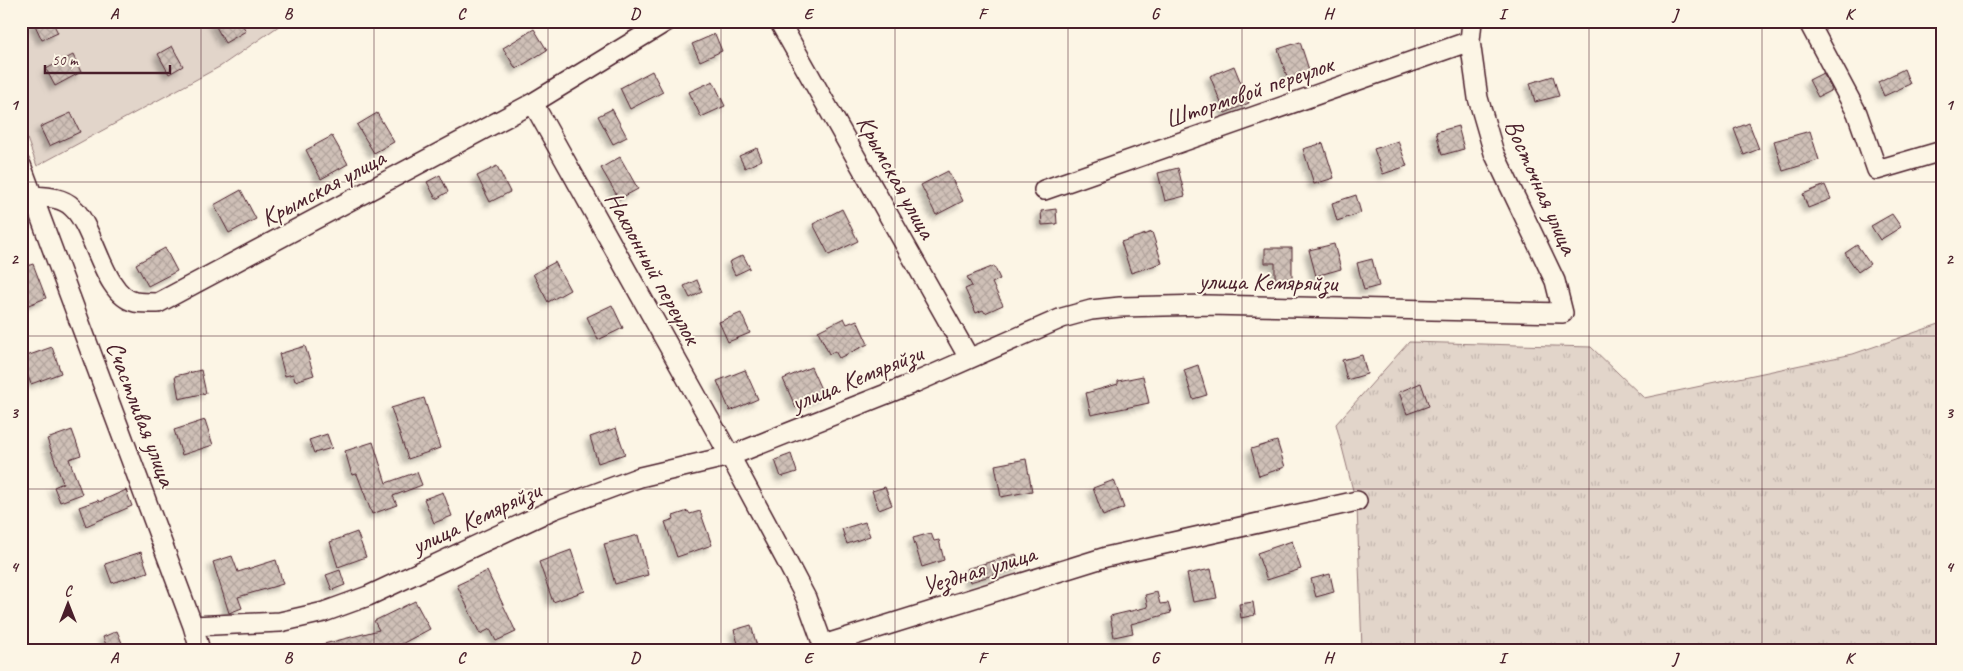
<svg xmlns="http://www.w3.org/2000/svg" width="1963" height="671" viewBox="0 0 1963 671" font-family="Caveat,sans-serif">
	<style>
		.grass { fill: url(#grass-tufts); stroke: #967a7a }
		.garden { fill: #e2d5ca; stroke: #967a7a }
		.building { fill: url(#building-cross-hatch); stroke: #4a1f2b; filter: url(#shadow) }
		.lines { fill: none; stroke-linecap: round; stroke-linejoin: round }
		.street-casing { stroke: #4a1f2b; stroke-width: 22 }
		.street { stroke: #fcf5e5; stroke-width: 19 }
		.grid { fill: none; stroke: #4a1f2b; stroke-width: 1; stroke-opacity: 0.55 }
		.labels { text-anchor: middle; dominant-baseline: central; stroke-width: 4; stroke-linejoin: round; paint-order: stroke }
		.street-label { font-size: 25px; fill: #4a1f2b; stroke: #fcf5e5 }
		.neatline { fill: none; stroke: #4a1f2b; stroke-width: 2 }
		.grid-label { font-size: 16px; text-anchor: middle; font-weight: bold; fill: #4a1f2b }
	</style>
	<defs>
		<pattern id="grass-tufts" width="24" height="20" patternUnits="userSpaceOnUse" patternTransform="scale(1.25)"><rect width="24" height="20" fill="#e2d5ca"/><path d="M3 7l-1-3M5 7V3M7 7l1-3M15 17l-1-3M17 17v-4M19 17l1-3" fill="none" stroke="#c3b6ae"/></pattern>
		<pattern id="building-cross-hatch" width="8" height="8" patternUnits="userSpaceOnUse" patternTransform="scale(1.25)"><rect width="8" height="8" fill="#cfc0b7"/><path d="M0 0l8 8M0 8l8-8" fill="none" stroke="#b3a59e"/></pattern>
		<filter id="shadow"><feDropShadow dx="-4.5" dy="4.5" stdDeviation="2.5" flood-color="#0004"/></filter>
	</defs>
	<rect width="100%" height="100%" fill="#fcf5e5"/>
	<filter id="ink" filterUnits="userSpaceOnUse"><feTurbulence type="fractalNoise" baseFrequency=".02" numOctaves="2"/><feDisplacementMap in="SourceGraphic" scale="10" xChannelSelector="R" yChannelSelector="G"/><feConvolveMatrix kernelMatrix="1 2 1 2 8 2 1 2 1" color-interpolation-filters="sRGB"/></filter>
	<g filter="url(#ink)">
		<!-- grass -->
		<path class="grass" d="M1942,323V650H1362L1357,506L1336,424L1409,342L1591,347L1644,398L1853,354Z"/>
		<!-- garden -->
		<path class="garden" d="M21,21H286L221,66L37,166L21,122Z"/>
		<!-- building -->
		<path class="building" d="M33,21H52L58,33L42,40Z
			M213,21H240L246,31L225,43Z
			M534,29L547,50L516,69L503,48Z
			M715,34L722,51L700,61L692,44Z
			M1300,42L1310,73L1288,80L1278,49Z
			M172,46L183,66L169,74L158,54Z
			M73,55L81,72L55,86L46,69Z
			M1234,66L1249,103L1225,113L1210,76Z
			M1904,69L1910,84L1884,96L1878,82Z
			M652,71L663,92L630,109L620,88Z
			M1823,73L1832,90L1818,97L1809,80Z
			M1553,76L1559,96L1535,102L1530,83Z
			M713,81L725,106L701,117L689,92Z
			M612,109L627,137L613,144L598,116Z
			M71,113L80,132L49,146L40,127Z
			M377,113L394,142L374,153L357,125Z
			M1749,123L1759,149L1744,155L1734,129Z
			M1458,126L1464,149L1442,155L1436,132Z
			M1810,131L1819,160L1783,171L1774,141Z
			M332,136L348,164L321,179L306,150Z
			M1398,141L1407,166L1383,174L1374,149Z
			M1323,143L1334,178L1314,184L1303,149Z
			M757,148L762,160L745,168L739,156Z
			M620,157L638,189L619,199L601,168Z
			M497,166L510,192L490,202L477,176Z
			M1178,168L1185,196L1165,201L1158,173Z
			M948,171L963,201L936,215L921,185Z
			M440,175L448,192L436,199L427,182Z
			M1825,185L1831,199L1808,208L1803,194Z
			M241,190L256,219L229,233L214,205Z
			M1356,195L1361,213L1337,221L1332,203Z
			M842,209L858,241L829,255L813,224Z
			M1056,209L1057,224L1042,225L1041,211Z
			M1892,214L1901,227L1880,240L1871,226Z
			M1152,232L1162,263L1131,273L1121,242Z
			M1334,244L1341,269L1316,276L1309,250Z
			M1857,245L1870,264L1858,272L1845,253Z
			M165,248L177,271L148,286L136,264Z
			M1265,248H1292V279H1275V263H1265Z
			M743,255L750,268L735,275L729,262Z
			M1372,259L1379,286L1364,290L1357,263Z
			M555,262L570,290L548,302L533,274Z
			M33,264L46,298L21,308V268Z
			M994,266L1000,279L992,283L1003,305L985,313L983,310L976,313L965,289L972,286L967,277Z
			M697,280L702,292L690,298L684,286Z
			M612,305L623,328L598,340L587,317Z
			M741,313L750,333L728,342L719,322Z
			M844,318L847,324L857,320L868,344L839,358L835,351L829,354L818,331Z
			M305,346L314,375L295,381L293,374L285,376L279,354Z
			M52,347L61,373L31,384L21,358Z
			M1362,355L1367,374L1347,380L1342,360Z
			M1198,365L1207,395L1193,399L1184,370Z
			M811,367L824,396L796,408L783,379Z
			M201,370L206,393L179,399L175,376Z
			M745,370L758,399L730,411L717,381Z
			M1143,376L1149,403L1091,415L1086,393L1118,384V381Z
			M1421,383L1429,406L1407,414L1399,392Z
			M424,398L440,448L408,459L391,408Z
			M205,420L213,445L182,455L174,430Z
			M616,428L625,454L598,463L590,437Z
			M72,430L81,455L69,459L82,494L60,502L54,487L63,483L47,439Z
			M327,434L332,448L314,453L309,440Z
			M1277,441L1285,467L1259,476L1251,449Z
			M373,442L386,483L417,472L422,485L393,496L397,505L372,514L357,474L352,475L345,451Z
			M791,454L797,472L781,477L775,460Z
			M1026,459L1032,491L1001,497L995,465Z
			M1114,480L1124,508L1103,516L1093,488Z
			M885,487L892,505L879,510L872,491Z
			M126,490L132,506L86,526L79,507L98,500L99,502Z
			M443,492L452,516L434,523L424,499Z
			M688,511L690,514L700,511L712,545L677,557L665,522L674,519L673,516Z
			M865,522L870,536L847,544L842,529Z
			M357,532L366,557L338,567L330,542Z
			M931,533L934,541L939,540L944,560L922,567L913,538Z
			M638,535L648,575L615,584L604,544Z
			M1292,541L1301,569L1267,580L1257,553Z
			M571,550L585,591L553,602L539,562Z
			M141,552L148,572L112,583L105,564Z
			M1016,554L1020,567L970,582L966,569Z
			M232,556L238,572L276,560L283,584L238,597L242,608L229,613L213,562Z
			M1211,569L1217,598L1193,602L1187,574Z
			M340,570L345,585L332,590L326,575Z
			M487,571L516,632L496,641L490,629L480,634L457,585Z
			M1330,574L1334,592L1316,597L1311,579Z
			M1157,592L1160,604L1168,603L1171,613L1131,624L1133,633L1114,637L1110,616L1148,607L1145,595Z
			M415,601L430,629L390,650H320V645L379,630L374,621Z
			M1253,602L1255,615L1241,618L1239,604Z
			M751,625L758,650H740L734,630Z
			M117,631L125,650H108L103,637Z"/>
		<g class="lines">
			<defs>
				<path id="street" d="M779,21L969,358
					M1808,21L1857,113L1877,170L1942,151
					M533,103L730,456L786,560L806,598L823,645L1106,557L1357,501
					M21,165L193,626L200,650
					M1044,190L1470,41
					M32,196C45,197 62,197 72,207C95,227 103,295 135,302C142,303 151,303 158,303L533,103L667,21
					M193,626L280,622L324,612L368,596L554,509L640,477L730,456L914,383L1062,318L1091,310L1120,307L1207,305L1563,313L1555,281L1494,153L1478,98L1470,41L1472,21"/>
			</defs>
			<!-- street casing -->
			<use href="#street" class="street-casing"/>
			<!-- street -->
			<use href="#street" class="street"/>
		</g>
	</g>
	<!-- grid -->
	<path class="grid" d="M201,21V650M374,21V650M548,21V650M721,21V650M895,21V650M1068,21V650M1242,21V650M1415,21V650M1589,21V650M1762,21V650M21,182H1942M21,336H1942M21,489H1942"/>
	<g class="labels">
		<!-- street labels -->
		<g class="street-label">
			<text transform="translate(1249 92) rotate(-19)">Штормовой переулок</text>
			<text transform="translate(896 177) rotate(61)">Крымская улица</text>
			<text transform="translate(1541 187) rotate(66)">Восточная улица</text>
			<text transform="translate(323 188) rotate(-28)">Крымская улица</text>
			<text transform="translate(653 268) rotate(61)">Наклонный переулок</text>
			<text transform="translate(1268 282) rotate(1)">улица Кемяряйзи</text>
			<text transform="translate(857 378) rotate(-22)">улица Кемяряйзи</text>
			<text transform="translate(141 414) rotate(69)">Счастливая улица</text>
			<text transform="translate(476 518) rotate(-25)">улица Кемяряйзи</text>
			<text transform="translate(979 570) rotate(-17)">Уездная улица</text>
		</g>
	</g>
	<!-- margin -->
	<rect width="1963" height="671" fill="none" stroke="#fcf5e5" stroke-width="55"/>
	<!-- north arrow -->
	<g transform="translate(68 604)" stroke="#fcf5e5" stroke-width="4" paint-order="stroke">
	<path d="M0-4L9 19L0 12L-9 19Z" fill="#4a1f2b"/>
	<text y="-8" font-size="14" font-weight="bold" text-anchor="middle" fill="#4a1f2b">С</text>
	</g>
	<!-- scale -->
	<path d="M45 65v8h125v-8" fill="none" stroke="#4a1f2b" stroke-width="2.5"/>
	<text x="52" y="65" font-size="15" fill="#4a1f2b" stroke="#fcf5e5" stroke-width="4" paint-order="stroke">50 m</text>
	<rect x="28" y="28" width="1908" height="616" class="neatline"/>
	<g class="grid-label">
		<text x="114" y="19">A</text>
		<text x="288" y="19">B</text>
		<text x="461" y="19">C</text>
		<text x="635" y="19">D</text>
		<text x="808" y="19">E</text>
		<text x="982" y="19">F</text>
		<text x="1155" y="19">G</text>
		<text x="1328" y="19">H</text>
		<text x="1502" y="19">I</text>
		<text x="1675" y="19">J</text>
		<text x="1849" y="19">K</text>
		<text x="14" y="110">1</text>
		<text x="1949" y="110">1</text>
		<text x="14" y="264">2</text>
		<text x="1949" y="264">2</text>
		<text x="14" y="418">3</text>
		<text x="1949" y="418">3</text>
		<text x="14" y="572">4</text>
		<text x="1949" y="572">4</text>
		<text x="114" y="663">A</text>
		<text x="288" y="663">B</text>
		<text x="461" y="663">C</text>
		<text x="635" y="663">D</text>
		<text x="808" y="663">E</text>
		<text x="982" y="663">F</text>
		<text x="1155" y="663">G</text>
		<text x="1328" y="663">H</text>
		<text x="1502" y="663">I</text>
		<text x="1675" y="663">J</text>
		<text x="1849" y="663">K</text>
	</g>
</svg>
